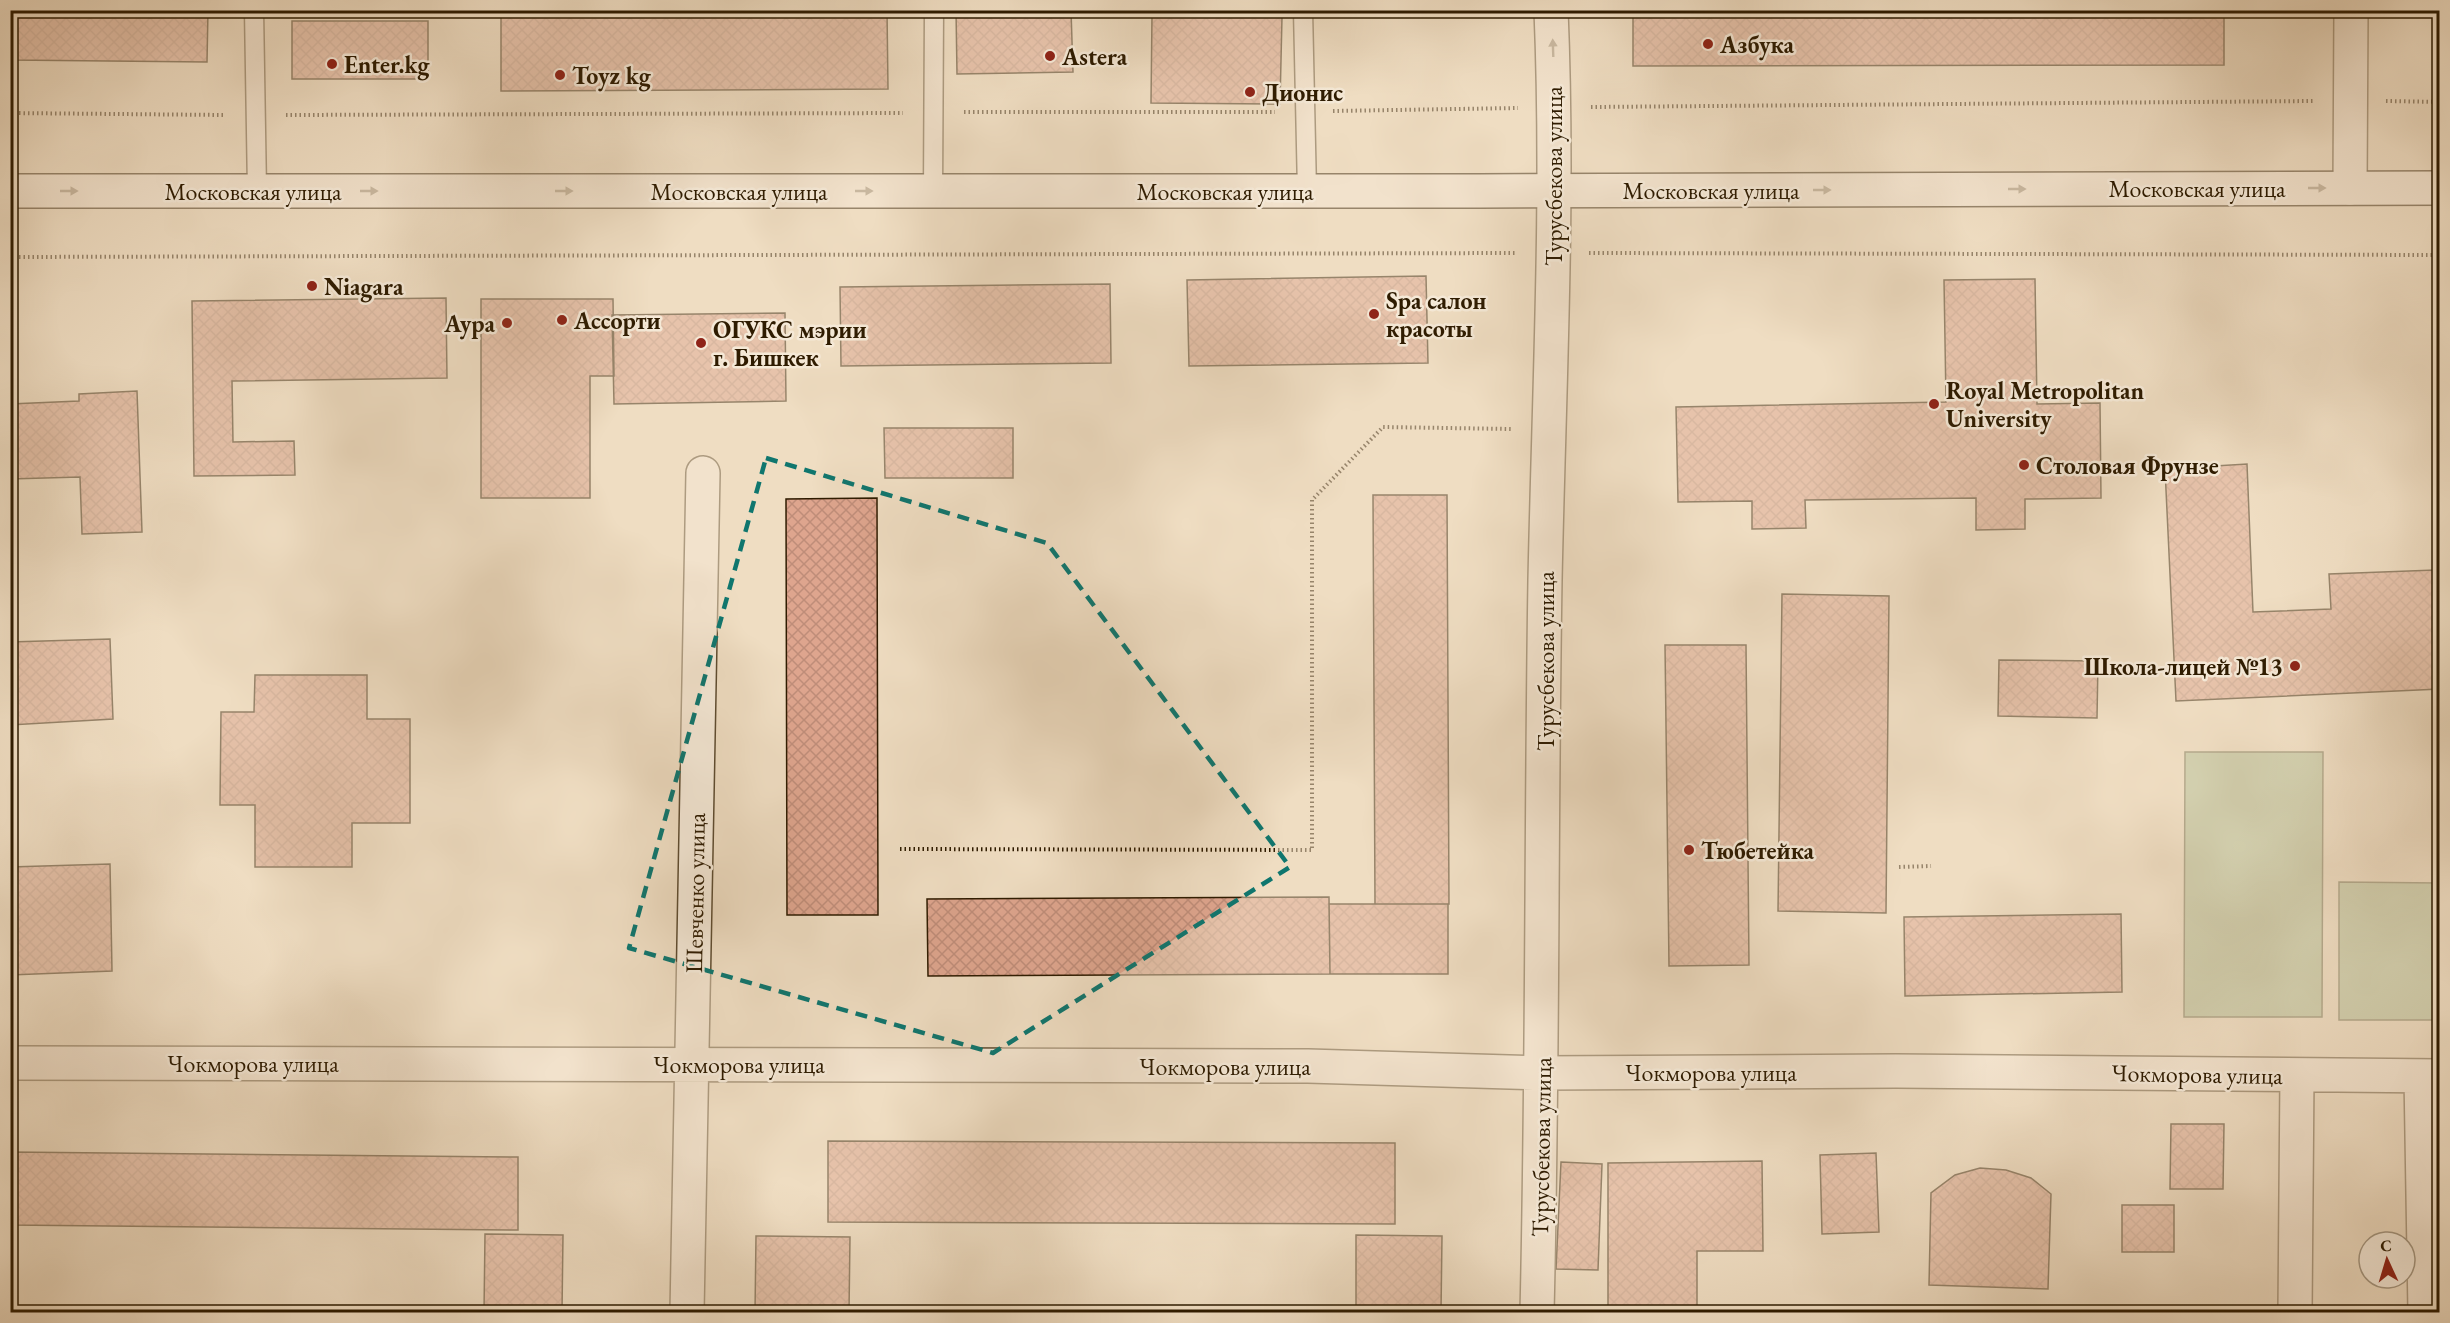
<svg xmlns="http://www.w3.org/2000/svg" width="2450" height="1323" viewBox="0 0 2450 1323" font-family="'EB Garamond',serif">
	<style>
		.park { fill: #b2c298; stroke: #706e4c; stroke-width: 1.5 }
		.building { fill: url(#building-cross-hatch); stroke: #2e1b00; stroke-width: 1.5 }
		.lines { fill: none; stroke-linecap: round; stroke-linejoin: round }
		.lane-casing { stroke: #5e4c30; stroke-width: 21 }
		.street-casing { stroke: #5e4c30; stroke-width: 36 }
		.secondary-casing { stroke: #2e1b00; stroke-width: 36 }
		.path { stroke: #2e1b00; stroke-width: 4; stroke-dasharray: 1.5 3; stroke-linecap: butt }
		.lane { stroke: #f5e9d7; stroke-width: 18 }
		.street { stroke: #f5e9d7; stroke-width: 33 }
		.secondary { stroke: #f5e9d7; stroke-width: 33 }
		.oneway { fill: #9b8c76 }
		.marked { fill: none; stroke: #0f766e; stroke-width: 4.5; stroke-dasharray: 12 8; stroke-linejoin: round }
		.poi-dot { fill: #8f2418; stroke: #f5e9d7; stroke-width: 2 }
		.labels { text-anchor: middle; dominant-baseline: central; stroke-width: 5; stroke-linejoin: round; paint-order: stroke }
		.poi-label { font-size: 24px; font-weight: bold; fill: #2e1b00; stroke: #f5e9d7; text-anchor: start }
		.street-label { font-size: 24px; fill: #2e1b00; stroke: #f5e9d7 }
	</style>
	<defs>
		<pattern id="building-cross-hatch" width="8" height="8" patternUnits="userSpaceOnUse" patternTransform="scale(1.5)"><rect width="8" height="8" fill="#dea58e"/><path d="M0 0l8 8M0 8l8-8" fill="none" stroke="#bf8d79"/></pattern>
	</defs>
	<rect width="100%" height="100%" fill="#efddc2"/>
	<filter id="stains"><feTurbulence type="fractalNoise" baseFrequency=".00333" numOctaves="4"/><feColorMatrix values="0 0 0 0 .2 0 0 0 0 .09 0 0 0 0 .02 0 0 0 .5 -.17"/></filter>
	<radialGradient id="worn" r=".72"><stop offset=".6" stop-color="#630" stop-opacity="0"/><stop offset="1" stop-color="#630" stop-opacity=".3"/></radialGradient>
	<!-- park -->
	<path class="park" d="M2185,752H2323L2322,1017H2184Z
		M2339,882L2439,883V1020H2339Z"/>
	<!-- building -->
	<path class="building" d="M10,10H208L207,62L10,60Z
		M501,10H887L888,89L501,91Z
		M956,10H1071L1073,72L957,74Z
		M1315,10H1409V15Z
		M1633,10H2224V65L1633,66Z
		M1152,15L1282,17L1280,104L1151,103Z
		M292,21H428V79H292Z
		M1426,276L1428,363L1189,366L1187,280Z
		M2035,279L2037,404L2100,403L2101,498L2025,499V529L1976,530V498L1805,500L1806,528L1752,529V501L1678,502L1676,407L1946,402L1944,280Z
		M1110,284L1111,363L841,366L840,287Z
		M446,298L447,378L232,381L233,442L294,441L295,475L194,476L192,301Z
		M481,299H613L614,376H590V498H481Z
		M785,313L786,401L614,404L612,315Z
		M137,391L142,532L82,534L80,477L10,479V404L79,401V394Z
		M884,428H1013V478H885Z
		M2247,464L2253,612L2331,609L2329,574L2435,570L2437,604H2440V689L2176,701L2165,469Z
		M1373,495H1447L1449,904H1375Z
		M877,498L878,915H787L786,499Z
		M1782,594L1889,596L1886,913L1778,911Z
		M110,639L113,719L10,725V642Z
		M1665,645H1746L1749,965L1669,966Z
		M1999,660L2098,661L2097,718L1998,716Z
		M255,675H367V719H410V823H352V867H255V805H220L221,712H254Z
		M110,864L112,971L10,975V867Z
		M1329,897L1330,974L928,976L927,899Z
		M1329,904H1448V974H1330Z
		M2121,914L2122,992L1905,996L1904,917Z
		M2171,1124H2224L2223,1189H2170Z
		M828,1141L1395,1143V1224L828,1222Z
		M10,1152L518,1157V1230L10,1225Z
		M1876,1153L1879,1232L1822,1234L1820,1155Z
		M1762,1161L1763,1251H1697V1312H1608V1163Z
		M1561,1162L1602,1164L1598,1270L1556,1269Z
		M1980,1168L2006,1170L2031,1178L2051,1194L2048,1289L1929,1285L1931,1193L1955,1175Z
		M2122,1205H2174V1252H2122Z
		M485,1234L563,1235L562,1312H484Z
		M1356,1235L1442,1236L1441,1312H1356Z
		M756,1236L850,1237L849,1312H755Z"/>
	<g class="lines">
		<defs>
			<path id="lane" d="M254,10L257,191
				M1303,10L1307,191
				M933,191L934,10"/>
			<path id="street" d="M2350,188L2351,10
				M10,1063L1308,1066L1542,1073L1896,1071L2440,1076
				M2421,1076L2425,1312
				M687,1312L703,473
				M1537,1312C1543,1068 1541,824 1545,580C1549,390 1559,200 1551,10
				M2295,1312L2297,1075"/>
			<path id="secondary" d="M10,191H1480L2440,188"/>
		</defs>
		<!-- lane casing -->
		<use href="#lane" class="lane-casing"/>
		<!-- street casing -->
		<use href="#street" class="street-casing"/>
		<!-- secondary casing -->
		<use href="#secondary" class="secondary-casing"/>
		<!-- path -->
		<path class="path" d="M2386,101L2440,102
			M1591,107L2313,101
			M1333,111L1518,108
			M964,112H1275
			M10,113L225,115
			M286,115L903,113
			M1589,253L2440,255
			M10,257L1516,253
			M900,849L1312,850V500L1383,427L1511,429
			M1899,867L1931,866"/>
		<!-- lane -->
		<use href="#lane" class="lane"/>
		<!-- street -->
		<use href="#street" class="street"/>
		<!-- secondary -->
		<use href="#secondary" class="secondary"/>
	</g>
	<!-- one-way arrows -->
	<defs><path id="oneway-solid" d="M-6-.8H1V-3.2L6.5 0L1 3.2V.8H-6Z" transform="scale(1.5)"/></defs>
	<g class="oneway">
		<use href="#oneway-solid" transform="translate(1553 48) rotate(-92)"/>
		<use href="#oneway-solid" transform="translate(2317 188)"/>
		<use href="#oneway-solid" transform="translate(2017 189)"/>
		<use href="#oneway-solid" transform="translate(1822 190)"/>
		<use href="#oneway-solid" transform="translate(69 191)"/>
		<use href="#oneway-solid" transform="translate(369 191)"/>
		<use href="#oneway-solid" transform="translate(564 191)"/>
		<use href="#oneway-solid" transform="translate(864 191)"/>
	</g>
	<!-- marked area -->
	<path d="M0 0H2450V1323H0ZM766,458L1047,543L1290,867L993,1053L629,948Z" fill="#efddc2" fill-opacity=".55" fill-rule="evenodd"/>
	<path class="marked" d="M766,458L1047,543L1290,867L993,1053L629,948Z"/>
	<!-- markers -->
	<g class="poi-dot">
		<circle cx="1708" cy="44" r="6"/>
		<circle cx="1050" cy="56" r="6"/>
		<circle cx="332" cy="64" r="6"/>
		<circle cx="560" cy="75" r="6"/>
		<circle cx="1250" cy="92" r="6"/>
		<circle cx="312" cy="286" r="6"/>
		<circle cx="1374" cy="314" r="6"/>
		<circle cx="562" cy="320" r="6"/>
		<circle cx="507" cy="323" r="6"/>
		<circle cx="701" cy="343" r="6"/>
		<circle cx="1934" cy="404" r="6"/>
		<circle cx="2024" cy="465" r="6"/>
		<circle cx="2295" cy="666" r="6"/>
		<circle cx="1689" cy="850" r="6"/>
	</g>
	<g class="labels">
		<!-- poi labels -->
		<g class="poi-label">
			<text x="1720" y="44">Азбука</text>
			<text x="1062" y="56">Astera</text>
			<text x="344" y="64">Enter.kg</text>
			<text x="572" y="75">Toyz kg</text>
			<text x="1262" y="92">Дионис</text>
			<text x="324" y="286">Niagara</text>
			<text x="1386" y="300">Spa салон<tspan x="1386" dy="28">красоты</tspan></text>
			<text x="574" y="320">Ассорти</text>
			<text x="495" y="323" text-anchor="end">Аура</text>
			<text x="713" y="329">ОГУКС мэрии<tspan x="713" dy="28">г. Бишкек</tspan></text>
			<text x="1946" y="390">Royal Metropolitan<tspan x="1946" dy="28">University</tspan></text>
			<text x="2036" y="465">Столовая Фрунзе</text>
			<text x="2283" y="666" text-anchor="end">Школа-лицей №13</text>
			<text x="1701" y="850">Тюбетейка</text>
		</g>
		<!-- street labels -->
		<g class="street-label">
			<text transform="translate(1553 176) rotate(-90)">Турусбекова улица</text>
			<text x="2197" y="188">Московская улица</text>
			<text x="1711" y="190">Московская улица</text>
			<text x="253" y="191">Московская улица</text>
			<text x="739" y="191">Московская улица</text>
			<text x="1225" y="191">Московская улица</text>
			<text transform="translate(1545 661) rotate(-90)">Турусбекова улица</text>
			<text transform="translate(695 893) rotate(-89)">Шевченко улица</text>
			<text x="253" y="1063">Чокморова улица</text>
			<text x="739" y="1064">Чокморова улица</text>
			<text x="1225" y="1066">Чокморова улица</text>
			<text x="1711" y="1072">Чокморова улица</text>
			<text transform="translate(2197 1074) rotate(1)">Чокморова улица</text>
			<text transform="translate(1541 1147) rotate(-89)">Турусбекова улица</text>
		</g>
	</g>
	<!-- margin -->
	<rect width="2450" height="1323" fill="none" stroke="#efddc2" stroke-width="36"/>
	<rect x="12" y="12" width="2426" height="1299" fill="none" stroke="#2e1b00" stroke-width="3"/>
	<rect x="18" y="18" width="2414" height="1287" fill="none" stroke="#2e1b00" stroke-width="1.5"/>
	<!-- north arrow -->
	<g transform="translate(2387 1260) rotate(356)"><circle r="28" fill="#f5e9d7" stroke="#a59781" stroke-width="1.5"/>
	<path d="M0-4.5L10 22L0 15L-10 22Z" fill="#8f2418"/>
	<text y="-9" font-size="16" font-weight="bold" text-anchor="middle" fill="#2e1b00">С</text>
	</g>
	<rect width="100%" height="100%" filter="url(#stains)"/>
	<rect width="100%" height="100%" fill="url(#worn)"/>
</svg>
